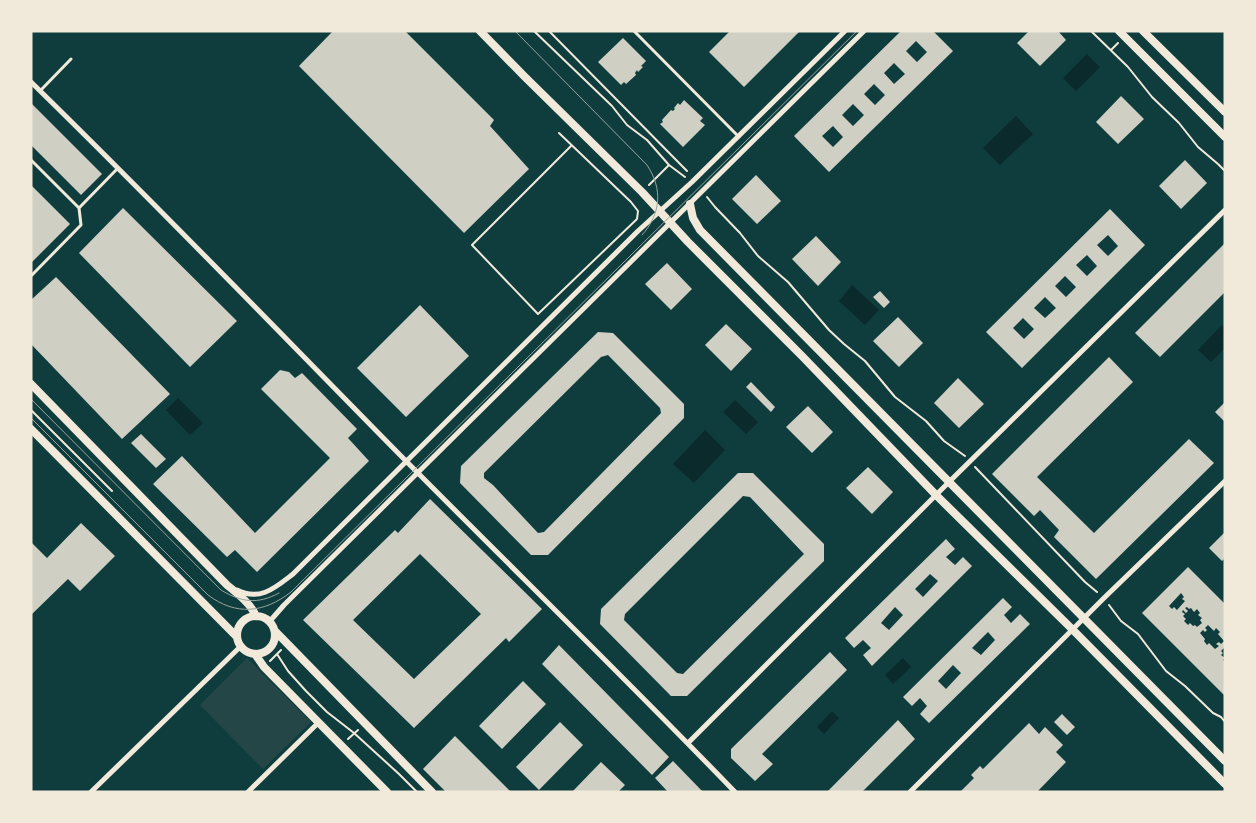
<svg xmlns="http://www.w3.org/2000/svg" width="1256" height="823" viewBox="0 0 1256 823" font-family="Inter,sans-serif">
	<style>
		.green { fill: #244646 }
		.water { fill: #0a2a2b }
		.building { fill: #cfcfc3; fill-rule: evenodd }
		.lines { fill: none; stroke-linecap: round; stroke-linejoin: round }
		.path { stroke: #f1e9da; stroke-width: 2 }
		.service { stroke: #f1e9da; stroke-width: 3 }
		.minor { stroke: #f1e9da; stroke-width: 5 }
		.tertiary { stroke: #f1e9da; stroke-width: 8 }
		.tram { stroke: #97a49c; stroke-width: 1 }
	</style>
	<rect width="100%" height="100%" fill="#0f3d3e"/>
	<!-- green -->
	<path class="green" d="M247,658L311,722L263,769L200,705Z"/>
	<!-- water -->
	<path class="water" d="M1087,54L1100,67L1076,91L1063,78Z
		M1016,116L1033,134L1000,165L983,148Z
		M852,285L879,310L865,325L839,301Z
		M1222,325L1225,327V348L1211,362L1198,350Z
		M178,398L203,423L190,435L166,410Z
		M735,400L758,422L746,434L723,412Z
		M705,430L725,450L694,483L673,464Z
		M903,658L911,667L893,684L885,675Z
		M832,711L839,718L824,734L817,727Z"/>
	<!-- building -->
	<path class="building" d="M333,31H405L494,120L490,126L529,169L464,233L299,66Z
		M730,31H800L744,87L709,52Z
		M901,31H933L953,51L829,172L794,136ZM916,41L927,52L917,62L906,51ZM894,63L905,74L894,84L884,73ZM874,84L885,95L875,105L864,94ZM853,104L864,115L853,126L842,115ZM833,126L843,137L833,147L822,136Z
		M1029,31H1058L1066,40L1040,66L1017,43Z
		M623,38L646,61L641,66L643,67L638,72L637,70L635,73L636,75L626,84L624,82L621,85L598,62Z
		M1121,96L1144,119L1118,144L1096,122Z
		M684,100L703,118L700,121L705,125L683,147L660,124L663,122L662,120L671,110L673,111L675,109L674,108L678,103L680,105Z
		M31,103L102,174L81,195L31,145Z
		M1185,160L1207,183L1181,209L1159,186Z
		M756,175L781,201L757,224L732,199Z
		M31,185L70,224L31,263Z
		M123,208L237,321L190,367L79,253Z
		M1110,209L1145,245L1022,368L986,332ZM1108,235L1118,246L1108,256L1097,245ZM1087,255L1097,266L1087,276L1076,265ZM1065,276L1076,287L1066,297L1055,286ZM1045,297L1056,308L1045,318L1034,308ZM1023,318L1034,329L1024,339L1013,328Z
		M816,236L841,262L818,286L792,259Z
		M1225,243V292L1160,357L1135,333Z
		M667,263L692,289L671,310L645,284Z
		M56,277L170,394L122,439L31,344V300Z
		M880,291L890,302L884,308L873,297Z
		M420,305L469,356L406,417L357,368Z
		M898,317L923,343L899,367L873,341Z
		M726,324L752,349L731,371L705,345Z
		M598,332L613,333L684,404V418L548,555H531L460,483L461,466ZM608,355L660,408L661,413L544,532L538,533L493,485L484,478V473L601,357Z
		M1109,357L1133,382L1037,477L1094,533L1189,439L1214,463L1096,579L1054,537L1059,530L1040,510L1034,516L992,474Z
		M280,370L289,372L295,378L302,373L357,429L348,438L369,461L257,572L235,550L227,557L153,484L182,456L255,533L330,458L261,389Z
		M958,378L984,404L959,428L934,403Z
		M751,382L775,407L771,412L746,387Z
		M1225,402V422L1215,412Z
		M808,406L833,432L812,453L786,427Z
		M141,434L166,459L156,468L131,443Z
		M868,467L893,492L872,514L846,488Z
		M738,473H753L824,544V561L687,696H671L600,624L601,609ZM743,496L750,497L804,554L683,674L677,673L624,620L625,614Z
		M430,499L542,609L509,642L506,638L414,728L303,620L395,530L398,533ZM420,554L481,614L414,679L353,620Z
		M81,523L115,556L80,591L68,579L31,615V544L32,543L47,558Z
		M1225,532V558L1222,561L1209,548Z
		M946,539L955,549L946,557L955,565L963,557L972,566L872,666L863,655L871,648L863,640L854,648L845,638ZM930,574L938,581L923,597L915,589ZM895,607L903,615L889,630L881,623Z
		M1188,567L1225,604V647L1221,651L1223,653L1221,655L1225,658L1223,660L1225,662V696L1142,613ZM1181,593L1184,597L1182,599L1185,601L1177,610L1174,607L1172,609L1169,606ZM1187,607L1189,609L1191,608L1194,612L1197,609L1200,613L1198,615L1202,618L1200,620L1202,623L1197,627L1195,625L1193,626L1190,623L1188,625L1184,621L1186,619L1183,616L1185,614L1182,612L1183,610L1186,613L1188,611L1185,608ZM1208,625L1214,631L1216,628L1220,632L1218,634L1224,641L1221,644L1219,642L1216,644L1219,646L1215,649L1209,643L1207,645L1204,641L1205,639L1200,633L1203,630L1205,632L1207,630L1205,628Z
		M1003,598L1012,607L1004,615L1011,623L1020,614L1030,624L929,723L920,714L927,706L920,698L912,706L903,697ZM988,632L995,640L981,655L972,648ZM953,665L961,673L946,689L938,681Z
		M559,645L669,757L652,775L542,664Z
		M830,652L847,670L762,754L773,764L755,781L731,758V749Z
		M523,681L546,704L502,749L479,726Z
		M1062,714L1075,727L1067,735L1054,722Z
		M898,720L915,739L862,792H827Z
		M560,722L583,745L539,790L516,767Z
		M1029,723L1039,734L1045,727L1063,745L1056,752L1066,762L1037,792H960L974,778L971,775L980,766L983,769Z
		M455,736L511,792H446L423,769Z
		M673,761L703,792H668L655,778Z
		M601,762L625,785L618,792H572Z"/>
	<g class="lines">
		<!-- path -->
		<path class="path" d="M534,31L612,106L627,125L647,140L669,165L685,177
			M549,31L687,171
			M1091,31L1128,67L1152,97L1179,123L1198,147L1218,164L1225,171
			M1111,50L1118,43
			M559,133L631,202L638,211L637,219L538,314L472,245L571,146
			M649,185L669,165
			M707,197L715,207L740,233L758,256L788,282L829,330L844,344L865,361L895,397L926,421L944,441L965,456
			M31,410L112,491
			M975,467L1085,582L1097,592
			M1109,605L1121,621L1138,634L1166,671L1185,686L1213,713L1221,717L1225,722
			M277,654L288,671L306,691L327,712L354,733L399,774L417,792
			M270,661L281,650
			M348,739L358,730"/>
		<!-- service -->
		<path class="service" d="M634,31L738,136
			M40,91L71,59
			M31,160L79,208L81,225L31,276
			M79,208L118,168"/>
		<!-- minor -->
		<path class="minor" d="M31,82C158,206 281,334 406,461C515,571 627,680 735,792
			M237,590C260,602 276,587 293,574L638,231L692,182L845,31
			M270,621L284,605L864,31
			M688,743L950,481L1225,210
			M91,792L241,646
			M248,792L318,723
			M910,792L1104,598L1225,481"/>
		<!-- tertiary -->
		<path class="tertiary" d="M480,31L525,77L642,192L688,242L802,356L936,495L1073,630L1225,784
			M1119,31L1225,137
			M1143,31L1225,112
			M690,204L693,218L700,230L1225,761
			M31,384L227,585C238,594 250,603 256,616
			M31,429L237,637
			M237 635a19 19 0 1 1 38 0a19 19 0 1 1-38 0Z
			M275,631L432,792
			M255,654L264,667L387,792"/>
		<!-- tram -->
		<path class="tram" d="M515,31L647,165C663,189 661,214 642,235
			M31,399L221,590C241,602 257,605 279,593
			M31,418L208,595C236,616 264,613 291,592L857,31"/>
	</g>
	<!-- border -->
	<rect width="1256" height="823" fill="none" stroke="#f1e9da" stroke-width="65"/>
</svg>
